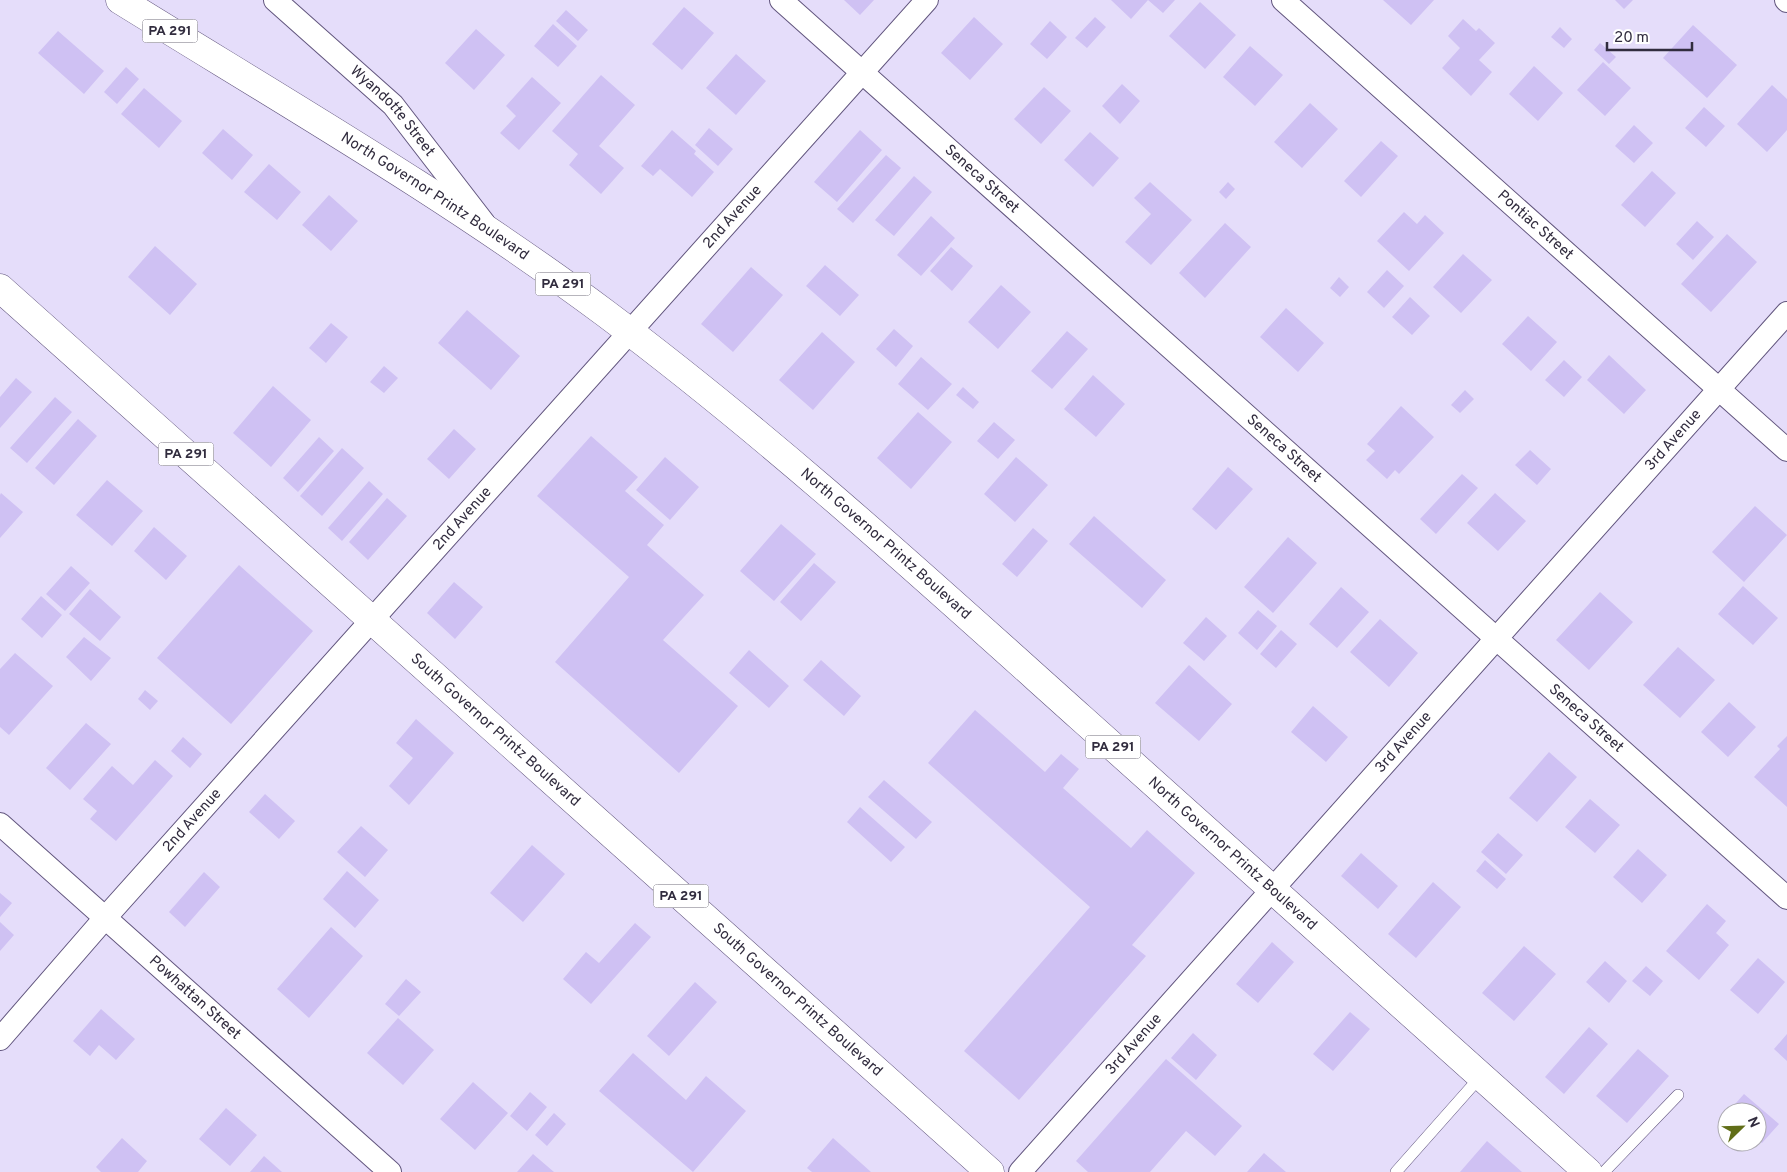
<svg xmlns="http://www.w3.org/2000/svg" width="1787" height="1172" viewBox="0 0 1787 1172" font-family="Overpass,sans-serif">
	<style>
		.building { fill: #cfc1f3 }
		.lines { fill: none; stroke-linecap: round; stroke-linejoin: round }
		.lane-casing { stroke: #62567e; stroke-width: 12 }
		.street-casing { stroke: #62567e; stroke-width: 24 }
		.primary-casing { stroke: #62567e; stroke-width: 29 }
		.lane { stroke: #fff; stroke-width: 11 }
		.street { stroke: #fff; stroke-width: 22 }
		.primary { stroke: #fff; stroke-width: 28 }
		.labels { text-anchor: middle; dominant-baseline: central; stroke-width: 4; stroke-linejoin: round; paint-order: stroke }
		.shield { fill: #fff; stroke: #6f6b78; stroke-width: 1 }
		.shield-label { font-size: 14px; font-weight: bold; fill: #312c3e }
		.street-label { font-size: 15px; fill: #312c3e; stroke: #fff }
	</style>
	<rect width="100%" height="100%" fill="#e5ddfa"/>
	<!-- building -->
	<path class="building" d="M844,0H874L860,15Z
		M1111,0H1175L1163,13L1148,0L1131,19Z
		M1383,0H1434L1411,25Z
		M1615,0H1633L1624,9Z
		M1200,2L1236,35L1205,69L1169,36Z
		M684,7L714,33L682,70L652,44Z
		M566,10L588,30L578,41L556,21Z
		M974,17L1003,44L970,80L941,53Z
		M1095,17L1106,27L1087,48L1075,38Z
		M1463,19L1476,31L1479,28L1495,43L1479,60L1492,72L1471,96L1442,68L1460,48L1448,36Z
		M1050,21L1067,37L1047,59L1030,44Z
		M553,24L577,46L558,67L534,46Z
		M1693,25L1737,65L1707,98L1663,58Z
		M1560,27L1572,39L1564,48L1551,37Z
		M476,29L505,55L474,90L445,63Z
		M58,31L104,71L84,94L38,53Z
		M1600,43L1616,57L1609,64L1594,50Z
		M1250,46L1283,75L1255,106L1223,77Z
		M736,54L766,81L736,115L706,88Z
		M1603,62L1631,88L1605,116L1577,90Z
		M1534,66L1563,93L1538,121L1509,94Z
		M126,67L139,79L117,104L104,92Z
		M601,75L635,105L599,146L624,168L601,194L569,165L578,154L552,131Z
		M532,77L561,103L519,150L500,133L516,116L506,106Z
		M1122,84L1140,101L1120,124L1102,106Z
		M1772,85L1787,99V130L1767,152L1737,124Z
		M1044,87L1071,111L1041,144L1014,119Z
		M144,88L182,121L159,148L121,114Z
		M1310,103L1338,129L1302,168L1274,142Z
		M1704,107L1725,126L1706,147L1685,128Z
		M1634,125L1653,143L1634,163L1615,146Z
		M709,128L733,149L718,166L695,145Z
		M223,129L253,155L232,180L202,153Z
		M672,130L696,151L694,154L714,172L692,197L660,169L653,176L641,166Z
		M860,130L882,150L837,202L814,182Z
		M1090,132L1119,158L1093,187L1064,160Z
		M1381,141L1398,156L1361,197L1344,181Z
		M886,155L901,168L853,223L837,209Z
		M269,164L301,192L277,220L244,192Z
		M1652,171L1676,193L1645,227L1621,205Z
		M914,176L932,192L894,236L875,220Z
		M1150,182L1192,220L1151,265L1125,242L1151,214L1134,198Z
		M1228,182L1235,189L1226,199L1219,192Z
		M329,195L358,221L331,251L302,225Z
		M1404,212L1417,224L1425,215L1444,233L1409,271L1377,241Z
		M931,216L955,238L921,276L897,255Z
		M1697,221L1714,237L1693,260L1676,244Z
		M1225,223L1251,247L1205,298L1179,273Z
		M1727,234L1757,262L1711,312L1681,284Z
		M155,246L197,284L170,315L128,277Z
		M951,247L973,266L952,291L930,271Z
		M1463,254L1492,280L1461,313L1433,287Z
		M825,265L859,295L840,316L806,286Z
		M751,267L783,295L733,352L701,324Z
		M1387,270L1404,286L1384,308L1367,292Z
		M1339,277L1349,287L1340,297L1330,288Z
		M1001,285L1031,312L998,349L968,322Z
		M1410,297L1430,316L1412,335L1392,317Z
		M1286,308L1324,343L1298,372L1260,337Z
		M467,310L520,356L491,390L438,343Z
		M1528,316L1557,342L1531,371L1502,344Z
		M331,323L348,337L326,363L309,348Z
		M894,329L913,346L896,367L876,349Z
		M1067,331L1088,349L1052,389L1031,371Z
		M822,332L855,362L813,410L779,380Z
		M1609,355L1646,390L1624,414L1587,380Z
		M921,357L952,384L928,410L898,384Z
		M1564,360L1582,377L1564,397L1545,380Z
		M384,366L398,378L384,393L370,382Z
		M1093,375L1125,404L1096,437L1064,409Z
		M16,378L32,392L0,428V397Z
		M273,386L311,420L271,467L233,433Z
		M963,387L979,402L973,409L956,395Z
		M1465,390L1474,399L1460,413L1451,405Z
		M55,397L72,412L27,463L10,448Z
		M1401,406L1434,437L1399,474L1395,470L1387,479L1366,460L1375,451L1367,444Z
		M918,412L952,442L911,489L877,458Z
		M78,419L97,436L54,485L35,468Z
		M994,422L1015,440L998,459L977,441Z
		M454,429L476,449L449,479L427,459Z
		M591,436L638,477L625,491L664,525L647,545L704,595L663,640L738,706L679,773L555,662L629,577L537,496Z
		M319,437L334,451L298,492L283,478Z
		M342,448L364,468L322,516L300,496Z
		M1530,450L1551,469L1537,485L1515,465Z
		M665,457L699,487L670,520L636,490Z
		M1016,457L1048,485L1015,522L984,494Z
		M1228,467L1253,489L1216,530L1192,509Z
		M1462,474L1478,488L1436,534L1420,519Z
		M107,480L143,511L112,546L76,515Z
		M369,481L383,494L342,541L328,528Z
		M1,493L23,512L0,538V495Z
		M1495,493L1526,521L1498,551L1467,523Z
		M387,498L407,516L368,560L349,542Z
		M1755,506L1787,535L1744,582L1712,552Z
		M1094,516L1166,580L1142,608L1069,544Z
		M781,524L816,554L774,601L740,571Z
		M154,527L187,556L166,580L134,551Z
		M1033,528L1048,541L1017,577L1002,564Z
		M1288,537L1317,563L1273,613L1244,587Z
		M814,563L836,582L801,621L780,602Z
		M239,565L313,631L231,724L157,658Z
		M71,566L90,583L65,611L46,594Z
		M454,582L483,607L455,639L427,613Z
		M1743,586L1778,618L1753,645L1718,614Z
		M1341,587L1369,612L1337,648L1309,624Z
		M90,589L121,617L100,641L69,614Z
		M1600,592L1633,622L1589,670L1556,640Z
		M41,596L62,615L42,638L21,619Z
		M1258,610L1277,626L1257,650L1238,633Z
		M1206,617L1227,636L1204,661L1183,643Z
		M1380,619L1418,653L1389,687L1350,652Z
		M1281,630L1297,644L1276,668L1260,654Z
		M84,637L111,658L91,681L66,657Z
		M1678,647L1715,680L1680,718L1643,685Z
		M749,650L789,686L769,708L729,673Z
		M15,653L53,686L9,735L0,727V669Z
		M821,660L861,696L844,716L803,680Z
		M1189,665L1232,704L1199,741L1155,703Z
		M145,690L158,701L150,710L138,699Z
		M1729,702L1756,727L1728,757L1701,732Z
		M1313,706L1348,737L1326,762L1291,732Z
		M975,710L1045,772L1061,754L1079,769L1063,788L1131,848L1147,830L1195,873L1132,945L1146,956L1019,1100L964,1051L1090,907L928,763Z
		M416,719L454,753L409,805L389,786L413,758L396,743Z
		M86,723L111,744L70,790L46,768Z
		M1787,736V807L1754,777L1780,749L1777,746Z
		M183,737L202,754L190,768L171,751Z
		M1549,752L1577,777L1537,822L1509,798Z
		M155,760L173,776L116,841L90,819L97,811L83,799L112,766L133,785Z
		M884,780L932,822L916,839L868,797Z
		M265,794L295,821L279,839L249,812Z
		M1590,799L1620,825L1595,853L1565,827Z
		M860,807L905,847L891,862L847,822Z
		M361,826L388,850L365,877L337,852Z
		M1498,833L1523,855L1506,874L1481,852Z
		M532,845L565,874L523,922L490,893Z
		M1638,849L1667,875L1642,903L1613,877Z
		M1361,853L1398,886L1378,909L1341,876Z
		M1485,860L1506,879L1497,889L1476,871Z
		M347,871L379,900L355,928L323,899Z
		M204,872L220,887L185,927L169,912Z
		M1433,882L1461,907L1416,958L1388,934Z
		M0,893L12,903L0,917Z
		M1707,904L1726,921L1716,933L1729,945L1699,980L1666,951Z
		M0,922L14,935L0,951Z
		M635,923L651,937L591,1004L563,979L586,952L599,963Z
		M331,927L363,956L309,1018L277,989Z
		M1272,942L1294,962L1258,1003L1236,984Z
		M1524,946L1556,974L1514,1021L1482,993Z
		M1758,958L1785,982L1758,1014L1730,990Z
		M1605,961L1627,981L1609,1003L1586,982Z
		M1646,966L1663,981L1650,996L1632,981Z
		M406,979L421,992L399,1016L385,1004Z
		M695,982L717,1002L669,1056L647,1036Z
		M101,1009L135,1039L116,1060L99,1045L90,1056L73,1041Z
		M1350,1012L1370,1029L1333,1071L1313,1054Z
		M398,1018L434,1050L403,1085L367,1053Z
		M1589,1027L1608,1044L1564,1094L1545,1077Z
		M1193,1033L1217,1055L1196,1080L1171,1058Z
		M1787,1034V1061L1774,1049Z
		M1638,1049L1669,1076L1627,1123L1596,1096Z
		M633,1053L686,1100L706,1076L746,1111L693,1172L599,1091Z
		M1166,1059L1242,1126L1215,1156L1186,1131L1150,1172H1088L1076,1161Z
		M473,1082L508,1113L475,1150L440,1119Z
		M530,1092L547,1107L527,1131L510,1116Z
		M1744,1094L1779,1124L1762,1143L1757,1139V1112H1728Z
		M226,1108L257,1135L230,1166L199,1139Z
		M554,1113L566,1124L547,1146L535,1135Z
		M122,1138L147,1161L138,1172H101L96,1167Z
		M833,1138L871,1172H812L807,1168Z
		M1487,1141L1522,1172H1460Z
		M1264,1153L1286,1172H1247Z
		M533,1154L554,1172H517Z
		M264,1156L282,1172H250Z"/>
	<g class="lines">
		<defs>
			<path id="lane" d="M1396,1172L1481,1076
				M1604,1172L1678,1095"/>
			<g id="street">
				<path id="s1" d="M275,0L393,105L484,223"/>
				<path id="s2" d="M781,0L1787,898"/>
				<path id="s3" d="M1283,0L1787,450"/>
				<path d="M1786,0L1787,1"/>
				<path id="s4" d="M0,824L390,1172"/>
				<path id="s5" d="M0,1039L105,918L927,0"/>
				<path id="s6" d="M1020,1172L1787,313"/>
			</g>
			<g id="primary">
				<path id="s7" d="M120,0C283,101 451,198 605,313C772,438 925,578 1080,717C1249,869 1418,1021 1588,1172"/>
				<path id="s8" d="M0,288L990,1172"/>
			</g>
		</defs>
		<!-- lane casing -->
		<use href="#lane" class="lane-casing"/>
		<!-- street casing -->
		<use href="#street" class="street-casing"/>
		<!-- primary casing -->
		<use href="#primary" class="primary-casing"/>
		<!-- lane -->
		<use href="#lane" class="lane"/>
		<!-- street -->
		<use href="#street" class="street"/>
		<!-- primary -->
		<use href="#primary" class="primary"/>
	</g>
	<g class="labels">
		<!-- shield labels -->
		<g class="shield">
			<rect x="142.5" y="19.5" width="55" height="23" rx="4"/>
			<rect x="535.5" y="272.5" width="55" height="23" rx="4"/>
			<rect x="158.5" y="442.5" width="55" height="23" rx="4"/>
			<rect x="1085.5" y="735.5" width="55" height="23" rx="4"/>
			<rect x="653.5" y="884.5" width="55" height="23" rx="4"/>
		</g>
		<g class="shield-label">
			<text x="170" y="31">PA 291</text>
			<text x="563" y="284">PA 291</text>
			<text x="186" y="454">PA 291</text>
			<text x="1113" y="747">PA 291</text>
			<text x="681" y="896">PA 291</text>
		</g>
		<!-- street labels -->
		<g class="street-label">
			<text stroke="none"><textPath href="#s1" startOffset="162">Wyandotte Street</textPath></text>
			<text stroke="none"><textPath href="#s2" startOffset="269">Seneca Street</textPath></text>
			<text stroke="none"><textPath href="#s7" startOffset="371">North Governor Printz Boulevard</textPath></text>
			<text stroke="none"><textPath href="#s5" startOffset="1101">2nd Avenue</textPath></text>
			<text stroke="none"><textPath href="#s3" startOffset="338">Pontiac Street</textPath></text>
			<text stroke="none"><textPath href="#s6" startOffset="981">3rd Avenue</textPath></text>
			<text stroke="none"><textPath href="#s2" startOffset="674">Seneca Street</textPath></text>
			<text stroke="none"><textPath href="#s5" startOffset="696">2nd Avenue</textPath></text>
			<text stroke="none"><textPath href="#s7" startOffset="941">North Governor Printz Boulevard</textPath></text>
			<text stroke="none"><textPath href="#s2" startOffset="1079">Seneca Street</textPath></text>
			<text stroke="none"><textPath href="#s8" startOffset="664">South Governor Printz Boulevard</textPath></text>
			<text stroke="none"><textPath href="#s6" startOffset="576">3rd Avenue</textPath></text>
			<text stroke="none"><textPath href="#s5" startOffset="291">2nd Avenue</textPath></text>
			<text stroke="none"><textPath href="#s7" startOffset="1406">North Governor Printz Boulevard</textPath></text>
			<text stroke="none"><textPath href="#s4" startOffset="261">Powhattan Street</textPath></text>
			<text stroke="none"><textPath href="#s8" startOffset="1069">South Governor Printz Boulevard</textPath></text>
			<text stroke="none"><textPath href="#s6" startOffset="171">3rd Avenue</textPath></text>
		</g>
	</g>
	<!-- north arrow -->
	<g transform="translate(1742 1127) rotate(67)"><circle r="24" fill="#ffffff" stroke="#adabb2"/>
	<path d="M0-4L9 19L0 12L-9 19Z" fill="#616e18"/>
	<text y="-8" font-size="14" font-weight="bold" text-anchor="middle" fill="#312c3e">N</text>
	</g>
	<!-- scale -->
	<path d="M1607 42v8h85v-8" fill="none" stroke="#312c3e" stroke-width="2.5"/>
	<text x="1614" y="42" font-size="15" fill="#312c3e" stroke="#ffffff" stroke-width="4" paint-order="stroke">20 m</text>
</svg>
